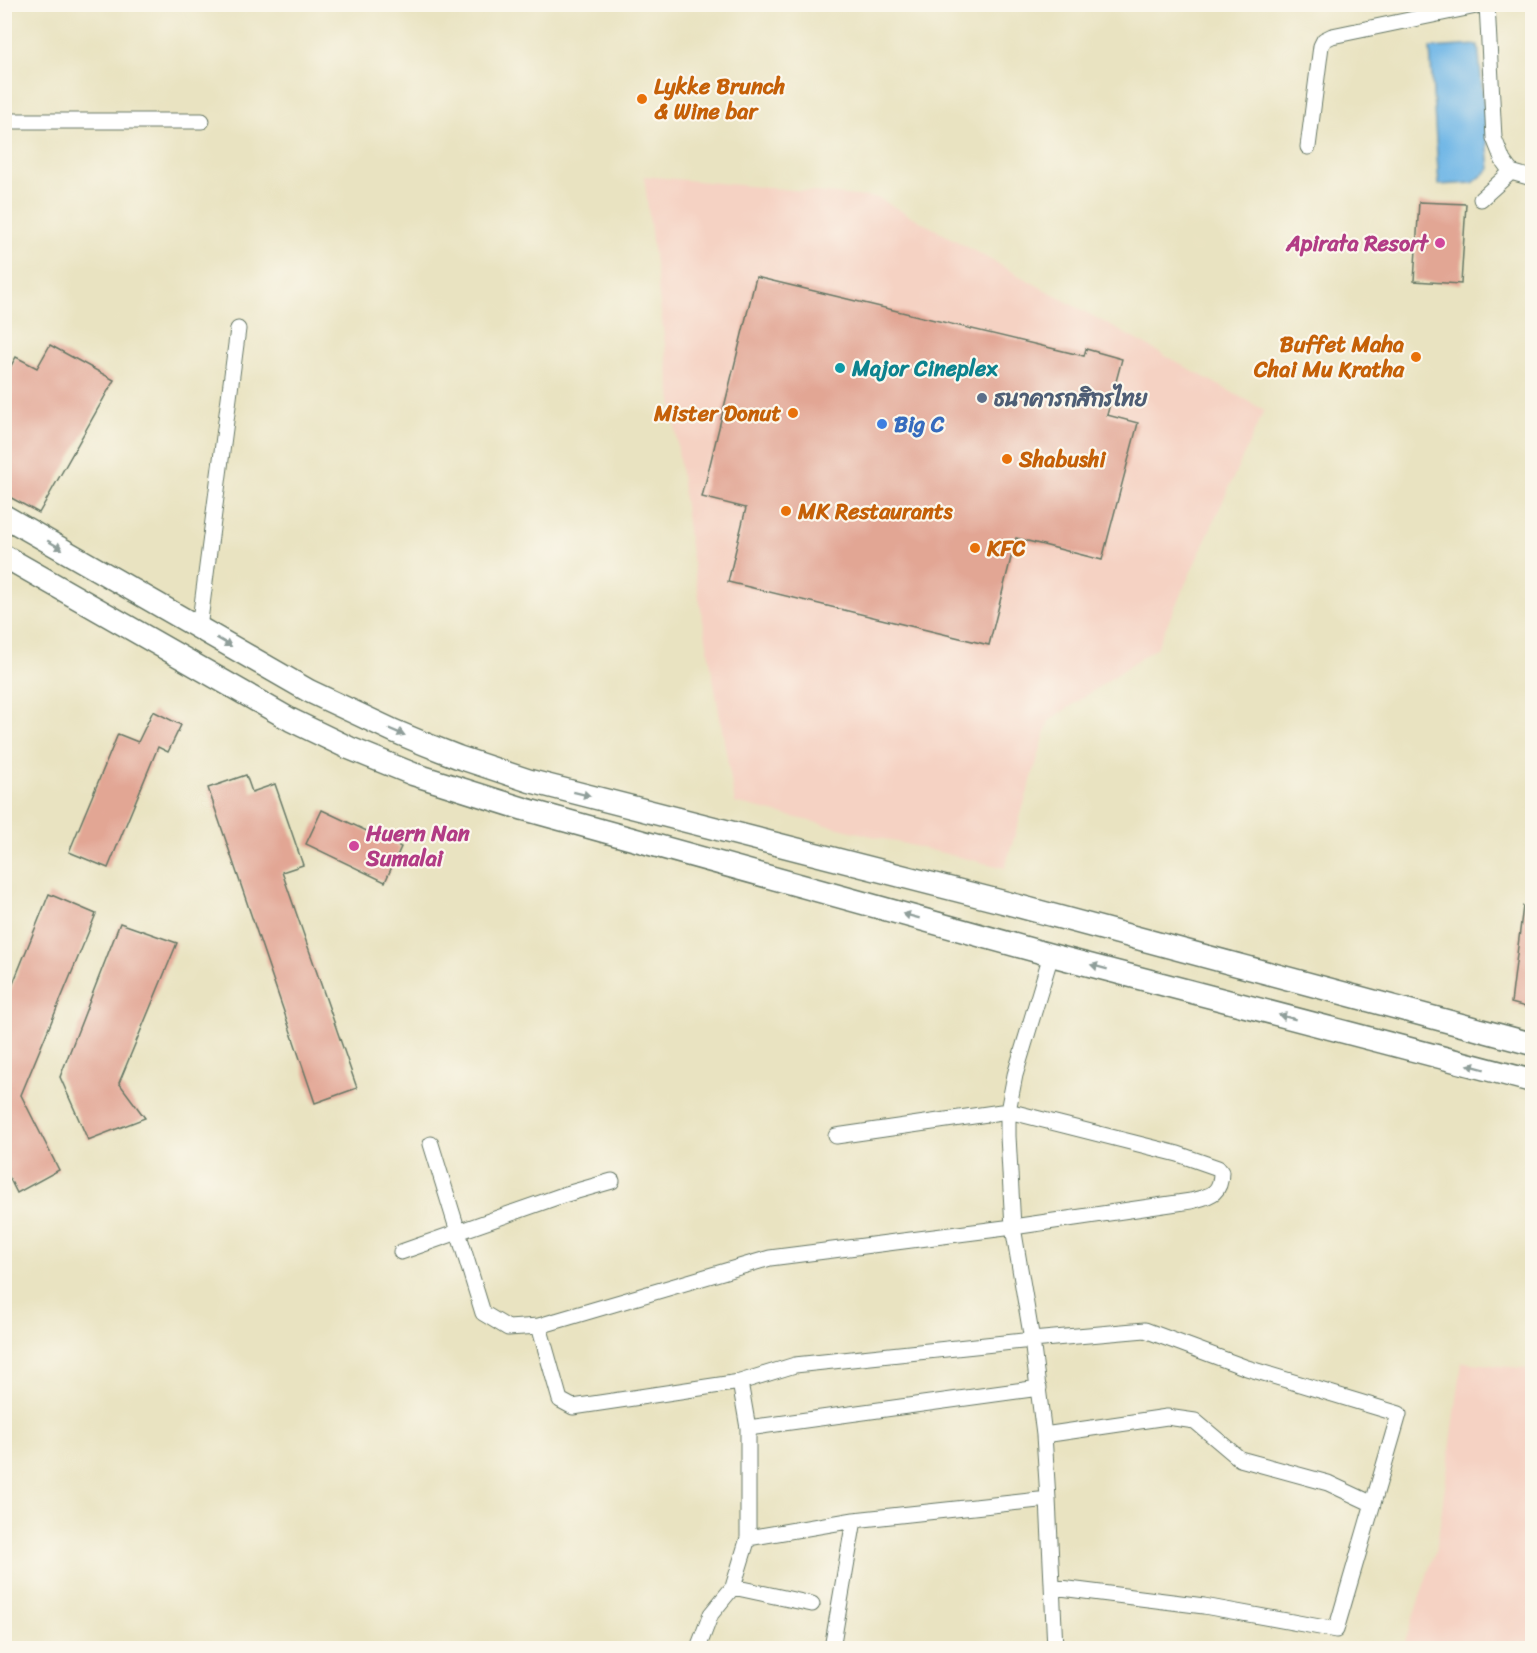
<svg xmlns="http://www.w3.org/2000/svg" width="1537" height="1653" viewBox="0 0 1537 1653" font-family="Sriracha,'Playpen Sans Thai',sans-serif">
	<style>
		.built { fill: #f5d2c3 }
		.water { fill: #6eb6e6; stroke: #467a8d; stroke-width: 1.5 }
		.building { fill: #e2a694 }
		.lines { fill: none; stroke-linecap: round; stroke-linejoin: round }
		.minor-casing { stroke: #667765; stroke-width: 17 }
		.secondary-casing { stroke: #667765; stroke-width: 25 }
		.minor { stroke: #fff; stroke-width: 15 }
		.secondary { stroke: #fff; stroke-width: 22 }
		.oneway { fill: #8f9e9a }
		.food-dot { fill: #e8710a; stroke: #fbf7ec; stroke-width: 2 }
		.hotel-dot { fill: #d1479c; stroke: #fbf7ec; stroke-width: 2 }
		.culture-dot { fill: #0f9aa8; stroke: #fbf7ec; stroke-width: 2 }
		.service-dot { fill: #5c6f8a; stroke: #fbf7ec; stroke-width: 2 }
		.shop-dot { fill: #3f7fe0; stroke: #fbf7ec; stroke-width: 2 }
		.labels { text-anchor: middle; dominant-baseline: central; stroke-width: 4.5; stroke-linejoin: round; paint-order: stroke }
		.food-label { font-size: 22px; font-weight: bold; fill: #c56008; stroke: #fbf7ec; text-anchor: start }
		.hotel-label { font-size: 22px; font-weight: bold; fill: #b23c85; stroke: #fbf7ec; text-anchor: end }
		.culture-label { font-size: 22px; font-weight: bold; fill: #0d838f; stroke: #fbf7ec; text-anchor: start }
		.service-label { font-size: 22px; font-weight: bold; fill: #4e5e75; stroke: #fbf7ec; text-anchor: start }
		.shop-label { font-size: 22px; font-weight: bold; fill: #366cbe; stroke: #fbf7ec; text-anchor: start }
	</style>
	<rect width="100%" height="100%" fill="#fbf7ec"/>
	<filter id="ink" filterUnits="userSpaceOnUse"><feTurbulence type="fractalNoise" baseFrequency=".0167" numOctaves="2"/><feDisplacementMap in="SourceGraphic" scale="12" xChannelSelector="R" yChannelSelector="G"/><feConvolveMatrix kernelMatrix="1 2 1 2 8 2 1 2 1" color-interpolation-filters="sRGB"/></filter>
	<filter id="wash" filterUnits="userSpaceOnUse"><feTurbulence type="fractalNoise" baseFrequency=".008" numOctaves="4" result="noise"/><feDisplacementMap in="SourceGraphic" scale="24" xChannelSelector="R" yChannelSelector="G"/><feGaussianBlur stdDeviation="1.35" result="paint"/><feColorMatrix in="noise" values="0 0 0 0 0 0 0 0 0 0 0 0 0 0 0 0 0 1.4 0 .05"/><feComposite in="paint" operator="in"/></filter>
	<g filter="url(#wash)">
		<rect width="100%" height="100%" fill="#e9e3c1"/>
		<!-- built -->
		<path class="built" d="M644,176L878,198L1264,410L1157,647L1049,721L1005,868L735,803L690,547Z
			M1462,1362L1531,1369L1532,1371V1648H1403L1437,1545Z"/>
		<!-- water -->
		<path class="water" d="M1478,45L1490,169L1473,183L1439,185L1430,48Z"/>
		<g id="blocks">
			<!-- building -->
			<path class="building" d="M1419,202L1466,204L1461,284L1414,281Z
				M756,277L1084,356L1086,349L1122,359L1107,415L1138,423L1102,560L1016,538L989,645L728,582L746,508L702,497Z
				M50,345L114,380L39,513L4,494V378L16,357L37,368Z
				M153,711L181,725L168,752L158,747L108,868L69,852L118,734L138,742Z
				M246,775L252,792L275,784L303,865L282,872L357,1088L315,1103L208,788Z
				M322,810L401,847L385,882L306,844Z
				M49,894L96,914L21,1095L59,1170L17,1193L4,1167V1006Z
				M1523,906H1533V1009L1511,1003Z
				M120,923L177,943L119,1083L145,1118L88,1140L60,1077Z"/>
		</g>
	</g>
	<g filter="url(#ink)">
		<use href="#blocks" fill-opacity="0" stroke="#667765" stroke-width="1.5"/>
		<g class="lines">
			<defs>
				<path id="minor" d="M1487,4L1494,138L1503,161L1511,172L1532,178
					M4,121H202
					M1308,147L1321,46L1324,40L1332,36L1486,4
					M1481,199L1511,172
					M199,628L238,329
					M1051,955L1015,1075L1008,1111V1136L1013,1227L1032,1340L1044,1435L1048,1499L1055,1648
					M836,1136L1008,1111L1178,1154L1218,1168L1221,1172C1221,1195 1209,1196 1191,1201L1013,1227L770,1258L539,1326L560,1400L573,1407L740,1382L795,1365L1032,1340L1145,1330L1247,1368L1399,1414L1336,1630L1204,1606L1053,1587
					M431,1144L483,1313L508,1328L539,1326
					M401,1252L563,1195L612,1181
					M740,1382L748,1428V1538L854,1520L1048,1499
					M748,1428L1039,1388
					M1044,1435L1167,1417L1195,1421L1240,1459L1328,1483L1373,1504
					M733,1587L748,1538
					M698,1648L711,1614L733,1587L812,1604
					M832,1648L854,1520"/>
				<path id="secondary" d="M4,516L309,691L394,731L425,744L458,757L530,781L1007,903L1532,1044
					M4,556L291,720L349,748L413,774L524,809L1051,955L1532,1081"/>
			</defs>
			<!-- minor casing -->
			<use href="#minor" class="minor-casing"/>
			<!-- secondary casing -->
			<use href="#secondary" class="secondary-casing"/>
			<!-- minor -->
			<use href="#minor" class="minor"/>
			<!-- secondary -->
			<use href="#secondary" class="secondary"/>
		</g>
		<!-- one-way arrows -->
		<defs><path id="oneway-solid" d="M-6-.8H1V-3.2L6.5 0L1 3.2V.8H-6Z" transform="scale(1.5)"/></defs>
		<g class="oneway">
			<use href="#oneway-solid" transform="translate(55 545) rotate(30)"/>
			<use href="#oneway-solid" transform="translate(224 642) rotate(30)"/>
			<use href="#oneway-solid" transform="translate(397 732) rotate(23)"/>
			<use href="#oneway-solid" transform="translate(582 794) rotate(14)"/>
			<use href="#oneway-solid" transform="translate(911 916) rotate(-165)"/>
			<use href="#oneway-solid" transform="translate(1099 967) rotate(-165)"/>
			<use href="#oneway-solid" transform="translate(1287 1017) rotate(-165)"/>
			<use href="#oneway-solid" transform="translate(1476 1067) rotate(-165)"/>
		</g>
	</g>
	<!-- markers -->
	<g class="food-dot">
		<circle cx="642" cy="99" r="6"/>
		<circle cx="1416" cy="357" r="6"/>
		<circle cx="793" cy="413" r="6"/>
		<circle cx="1007" cy="459" r="6"/>
		<circle cx="786" cy="511" r="6"/>
		<circle cx="975" cy="548" r="6"/>
	</g>
	<g class="hotel-dot">
		<circle cx="1440" cy="243" r="6"/>
		<circle cx="354" cy="846" r="6"/>
	</g>
	<circle class="culture-dot" cx="840" cy="368" r="6"/>
	<circle class="service-dot" cx="982" cy="398" r="6"/>
	<circle class="shop-dot" cx="882" cy="424" r="6"/>
	<g class="labels">
		<!-- food labels -->
		<g class="food-label">
			<text x="654" y="86">Lykke Brunch<tspan x="654" dy="25">&amp; Wine bar</tspan></text>
			<text x="1404" y="344" text-anchor="end">Buffet Maha<tspan x="1404" dy="25">Chai Mu Kratha</tspan></text>
			<text x="781" y="413" text-anchor="end">Mister Donut</text>
			<text x="1019" y="459">Shabushi</text>
			<text x="798" y="511">MK Restaurants</text>
			<text x="987" y="548">KFC</text>
		</g>
		<!-- hotel labels -->
		<g class="hotel-label">
			<text x="1428" y="243">Apirata Resort</text>
			<text x="366" y="833" text-anchor="start">Huern Nan<tspan x="366" dy="25">Sumalai</tspan></text>
		</g>
		<!-- culture labels -->
		<g class="culture-label">
			<text x="852" y="368">Major Cineplex</text>
		</g>
		<!-- service labels -->
		<g class="service-label">
			<text x="994" y="398">ธนาคารกสิกรไทย</text>
		</g>
		<!-- shop labels -->
		<g class="shop-label">
			<text x="894" y="424">Big C</text>
		</g>
	</g>
	<!-- margin -->
	<rect width="1537" height="1653" fill="none" stroke="#fbf7ec" stroke-width="24"/>
</svg>
